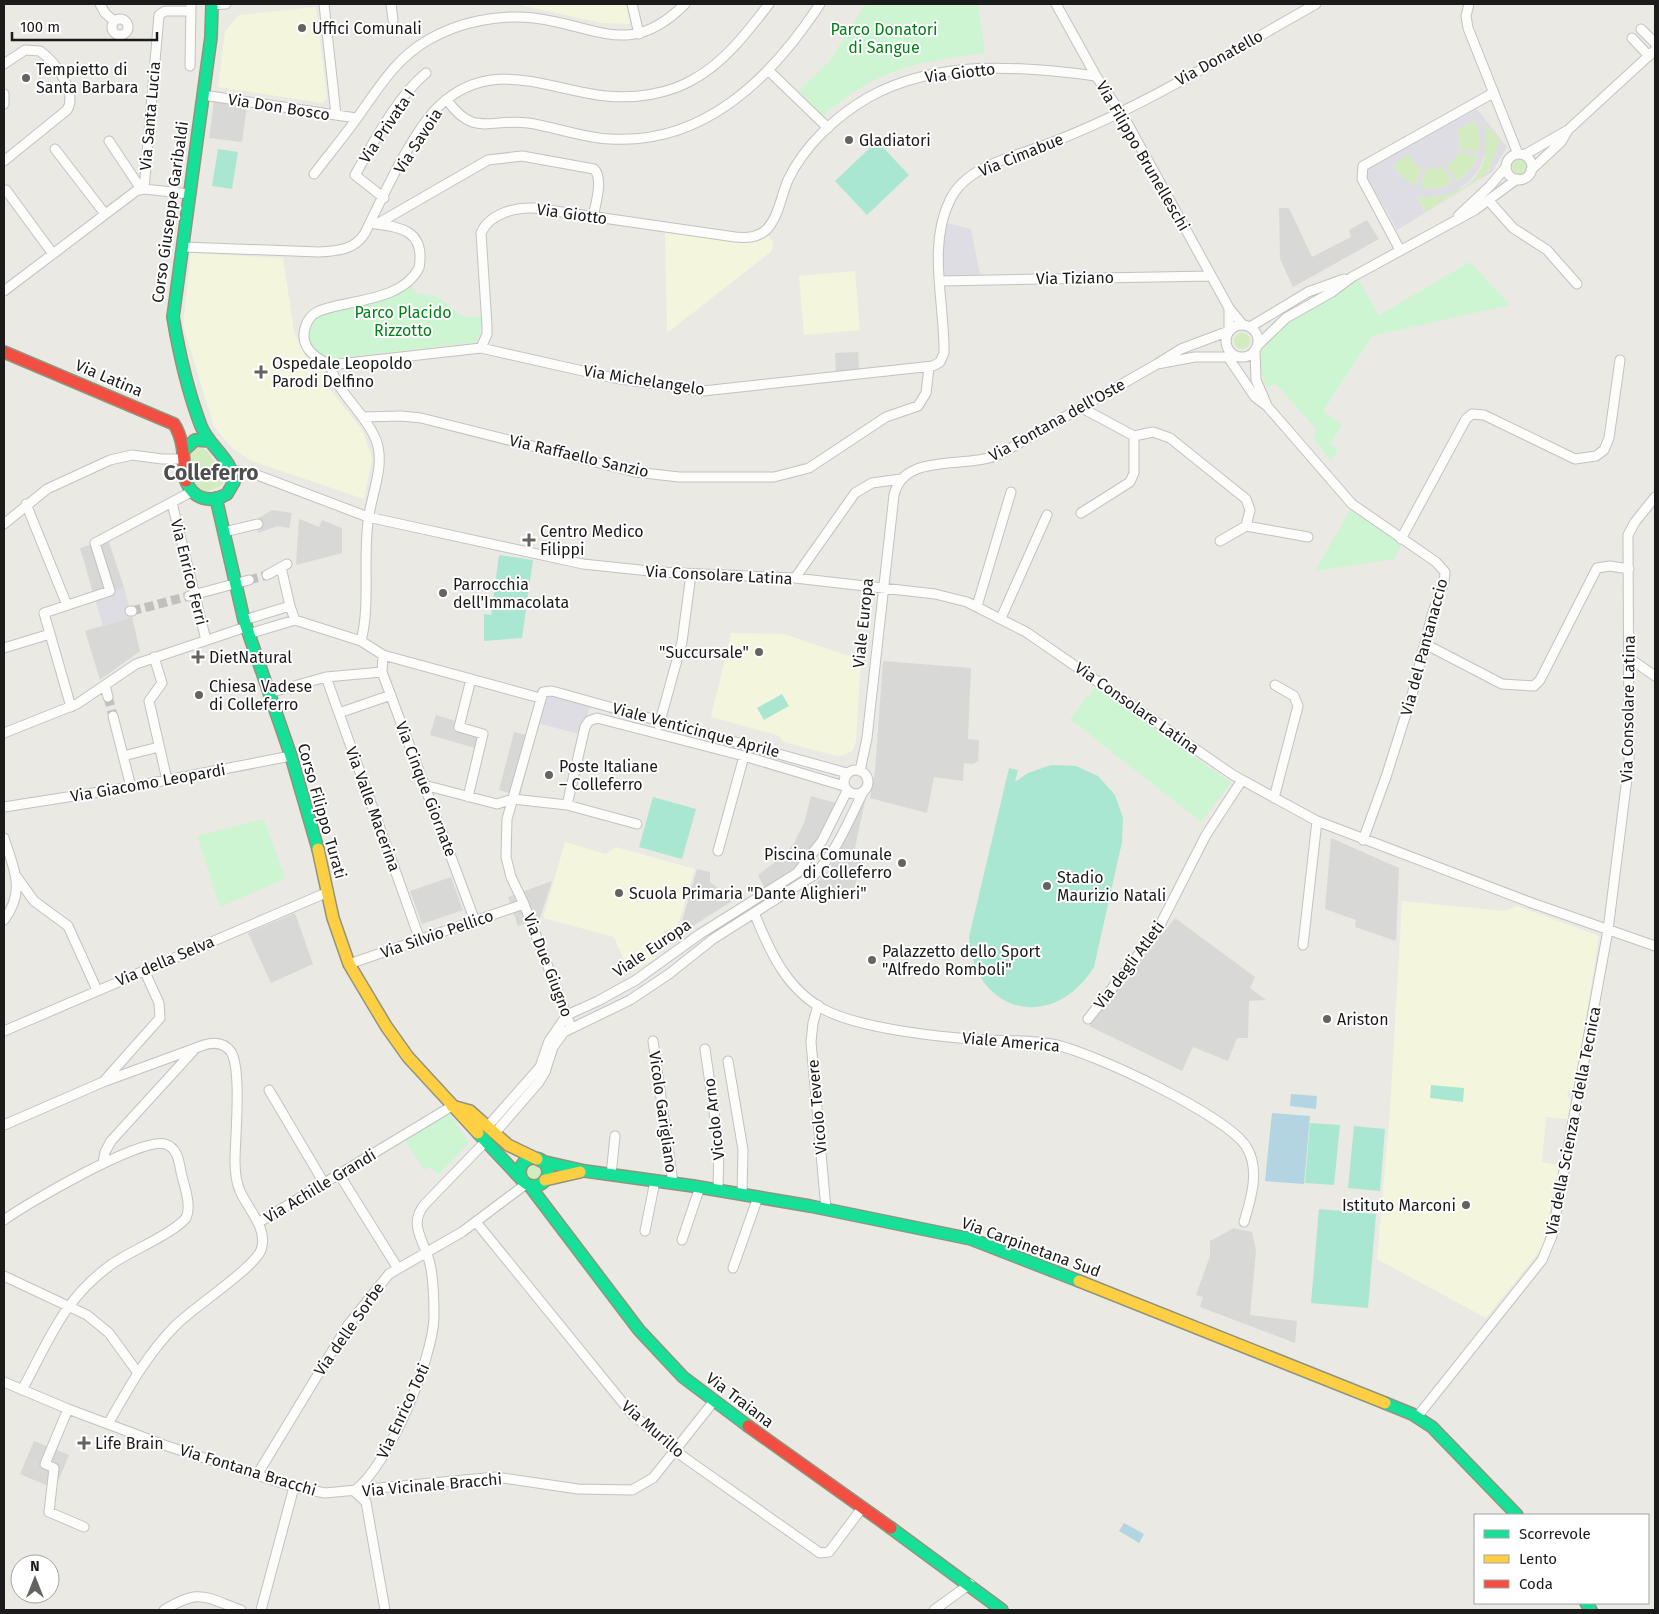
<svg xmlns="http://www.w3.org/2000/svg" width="1659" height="1614" viewBox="0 0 1659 1614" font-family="'Fira Sans',sans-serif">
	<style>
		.education { fill: #f4f5dd }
		.grass { fill: #d3ecbf }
		.park { fill: #cef5d2 }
		.pitch { fill: #aae7d2 }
		.parking { fill: #d8d8d6 }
		.plaza { fill: #dfdde4; fill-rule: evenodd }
		.water { fill: #b3d4e1 }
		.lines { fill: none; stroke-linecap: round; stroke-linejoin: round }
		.street-tunnel { stroke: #c1c0bc; stroke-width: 9; stroke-dasharray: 9 4.5; stroke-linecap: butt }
		.street-casing { stroke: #c2c2c0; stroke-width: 11 }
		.fast-casing { stroke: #90947c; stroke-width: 14 }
		.slow-casing { stroke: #90947c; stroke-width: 14 }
		.jam-casing { stroke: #90947c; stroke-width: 14 }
		.street { stroke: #fcfcfb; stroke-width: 9 }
		.fast { stroke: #16e098; stroke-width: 11 }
		.slow { stroke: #ffcf43; stroke-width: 11 }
		.jam { stroke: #f24e42; stroke-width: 11 }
		.poi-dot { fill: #636361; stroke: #fff; stroke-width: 2 }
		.labels { text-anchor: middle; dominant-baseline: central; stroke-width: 4; stroke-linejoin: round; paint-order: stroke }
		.poi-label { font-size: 16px; fill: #1b1b1b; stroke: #fff; text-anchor: start }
		.park-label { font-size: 16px; fill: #028118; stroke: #fff }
		.street-label { font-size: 16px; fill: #1b1b1b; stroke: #fff }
		.district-label { font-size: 21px; font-weight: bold; fill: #4e4e4e; stroke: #fff }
	</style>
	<rect width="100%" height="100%" fill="#eae9e4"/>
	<!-- education -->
	<path class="education" d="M524,4H626L630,24L602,23L524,6Z
		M316,7L327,98L322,103L218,87L225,31L239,15Z
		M665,232L742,242L755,241L766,233L773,242L772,251L667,333Z
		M191,253L283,258L294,331L305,355L322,366L330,389L363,431L372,459L364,499L252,461L233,449L214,427L183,325Z
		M855,271L860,330L804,335L799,276Z
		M731,633L784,634L861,660L856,741L853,750L845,755L837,756L784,742L777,735L711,717Z
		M565,842L606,854L616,847L695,869L677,929L664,931L655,959L629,972L614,937L543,918Z
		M1402,901L1505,911L1517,906L1599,936L1575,1088L1569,1090L1567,1096L1571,1100L1568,1119L1546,1117L1542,1162L1559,1165L1543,1247L1486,1318L1377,1259L1390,1111Z"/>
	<!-- grass -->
	<path class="grass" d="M1475,120L1480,140L1478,153L1459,148L1460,141L1457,130Z
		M1485,123L1500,140L1492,164L1485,175L1425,212L1417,195C1443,194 1472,194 1483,163C1486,152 1484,135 1485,123Z
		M1458,151L1477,156L1471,169L1456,182L1447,165L1457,155Z
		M1409,155L1423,168L1415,186L1400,175L1393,164Z
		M1512 167a8 8 0 1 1 16 0a8 8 0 1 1-16 0Z
		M1444,167L1452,184L1439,188H1421L1426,169Z
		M1234 341a8 8 0 1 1 16 0a8 8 0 1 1-16 0Z
		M201,447L208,452L224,478L222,485C206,494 199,494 193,476C190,467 188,461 189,452Z
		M526 1173a8 8 0 1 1 16 0a8 8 0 1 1-16 0Z"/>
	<!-- park -->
	<path class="park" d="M866,4H978L985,53C918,61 874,70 823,116L799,90L828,63Z
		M1470,262L1510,305L1372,336L1323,411L1342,425L1330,444L1338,450L1331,460L1314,440L1316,429L1276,384L1267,387C1255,363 1260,344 1277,325L1358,279L1379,315Z
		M409,282L417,294C423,295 431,295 436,297C454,305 457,322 481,316L482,323L477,342L332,359C328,357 322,355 318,353C305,344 308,320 322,314C329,311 338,310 345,309C369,303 389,298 409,282Z
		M1350,510L1402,544L1394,559L1315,571Z
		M1096,686L1231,783L1201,822L1070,719Z
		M264,819L285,879L220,907L197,836Z
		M448,1112L469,1143L438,1175L431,1167L425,1170L405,1141Z"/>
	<!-- pitch -->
	<path class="pitch" d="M877,141L909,175L867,215L835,181Z
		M218,149L238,152L232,189L212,186Z
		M499,555L533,560L522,638L484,641V614L491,615Z
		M782,694L789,706L764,720L757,708Z
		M1051,765L1076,766L1098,776L1115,795L1123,818L1122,842L1094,967C1053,1033 974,1014 969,937L1009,768L1018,770L1015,782L1028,773Z
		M653,797L696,809L682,859L639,847Z
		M1431,1085L1464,1088L1463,1102L1430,1098Z
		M1310,1123L1340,1125L1334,1185L1305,1183Z
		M1354,1126L1385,1129L1380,1191L1348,1188Z
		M1319,1209L1376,1214L1368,1308L1311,1303Z"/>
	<!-- parking -->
	<path class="parking" d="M214,101L247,106L242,142L209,138Z
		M1279,208H1289L1312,257L1351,237L1349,230L1367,220L1379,239L1293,287L1280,259Z
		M858,352L859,371L836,373L835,353Z
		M272,510L292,513L289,528L278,526L258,533L257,519Z
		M299,519L319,527L322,520L342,528V553L296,565Z
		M108,539L124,587L94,596L80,548Z
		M132,617L140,651L100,680L85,631Z
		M883,661L971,668L968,739L979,740L978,761L973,764L964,763L963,781L934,777L927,813L870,798L875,771Z
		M436,715L488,731L482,750L430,735Z
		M514,732L535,737L520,796L499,790Z
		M811,796L836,803L823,830L799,864L765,889L758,875L783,856L794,843L804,823Z
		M866,796L854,853L863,855L852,898L812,887L828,871Z
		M1331,838L1399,868L1396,941L1355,927L1356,920L1325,909Z
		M697,869L710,872V882L734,900L678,935Z
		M451,877L463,910L422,924L410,891Z
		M552,881L540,918L518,926L508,897Z
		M295,913L313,964L271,983L248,933Z
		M1175,918L1255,977L1250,988L1266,1000L1249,1001L1248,1038H1237L1228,1061L1193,1047L1182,1071L1089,1026Z
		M1234,1228L1252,1232L1256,1251L1250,1315L1297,1321L1295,1343L1200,1307L1203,1297L1196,1295L1210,1256V1241Z
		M34,1441L69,1455L55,1489L20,1474Z"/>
	<!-- plaza -->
	<path class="plaza" d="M1477,109L1507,147L1492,172L1397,230L1363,170ZM1475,120L1480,140L1478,153L1459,148L1460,141L1457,131ZM1485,124L1500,140L1489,170L1481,178L1425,212L1417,196L1431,197L1450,194L1469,182L1479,170L1485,154ZM1459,151L1477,157L1471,169L1457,182L1447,165L1455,159ZM1409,155L1414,163L1422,168L1415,186L1400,175L1393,165ZM1444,167L1452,184L1439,188H1421L1426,169Z
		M943,222L971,229L981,280L939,281Z
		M124,587L132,617L103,626L94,596Z
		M543,692L591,701L583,735L533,722Z"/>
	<!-- water -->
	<path class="water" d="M1291,1094L1317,1096L1316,1109L1290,1106Z
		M1272,1113L1310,1116L1304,1184L1265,1181Z
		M1124,1523L1144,1534L1139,1543L1119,1531Z"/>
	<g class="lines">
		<!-- street-tunnel -->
		<path class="street-tunnel" d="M249,580L267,575
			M132,611L189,596
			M108,697L113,716"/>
		<defs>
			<path id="street" d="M100,4L105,13L114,21
				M324,4L336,115
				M391,4L393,20
				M632,4L639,34
				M1056,4L1096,76L1125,119L1229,308
				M1469,4L1466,16L1468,28L1518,154
				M212,5L226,4
				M112 27a8 8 0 1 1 16 0a8 8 0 1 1-16 0Z
				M1641,29L1655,43
				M1632,38L1649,56
				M4,64L25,50L40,51C55,62 78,92 67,110L4,161
				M190,66L191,4
				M769,71L828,128
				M4,94V104
				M203,95L356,118
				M447,100C474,138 490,118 528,123C556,127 582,138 610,139C705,145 772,77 820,4
				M109,141L141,189
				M55,149L105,214
				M1506 167a13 13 0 1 1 26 0a13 13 0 1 1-26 0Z
				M1524,155L1568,130L1655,50
				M1531,170L1561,142L1568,130
				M314,174C330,153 347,133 362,111C382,83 397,58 428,40C459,22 498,14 534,18C598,26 630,59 685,4
				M144,189L159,15L165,11H191
				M6,190L53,254
				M384,198L355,175C374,142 396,98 426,73
				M1489,201L1513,228L1547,250L1577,284
				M1458,216L1490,186L1506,167
				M370,223C399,227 426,229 419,268C401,302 350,299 319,311C305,317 299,337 309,350C314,357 323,361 330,365L481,348L614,378L703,391L933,366L940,362L944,353C945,304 927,246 950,200C966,166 1013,157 1045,145C1141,109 1228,53 1316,4
				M377,224L488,160L522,156L594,169C604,179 595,205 593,218
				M183,247L319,252C337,251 355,250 365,233C382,198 412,132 439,106C492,56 548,90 606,96C635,99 669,94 694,79C725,62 748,31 769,4
				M1400,250L1362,179L1363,166L1493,93
				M939,281L1211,276
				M4,291L136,191L144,189L190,194
				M1226 341a16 16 0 1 1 32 0a16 16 0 1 1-32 0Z
				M1250,327L1308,292L1344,279
				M1258,345L1286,318L1332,292L1352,277L1475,210L1517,179
				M481,348L487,334V326L481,233C489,214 515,207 534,208L735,237C747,238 758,238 767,229C779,216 781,196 788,180C804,146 836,116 869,97C938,59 1020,66 1096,76
				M1255,351L1256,380L1266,403
				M1228,357L1255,397L1267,406L1352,504L1436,562L1445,572L1444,582L1432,615L1412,695L1386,777L1363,840
				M1157,364L1195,357H1228
				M330,365C338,395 365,412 376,440C385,464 373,490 369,515C362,553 371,604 361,641
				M1080,407L1134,436V473L1130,482L1081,513
				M362,417L401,416L421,418L635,472L679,477H774L809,468L886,417L918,406L926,393L929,367
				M1134,436L1153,432L1170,438L1246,499L1250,510L1246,526L1220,541
				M232,470L252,473L368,517L583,564L659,572L795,578L935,594L967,602L1026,632L1233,775L1317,821L1532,903L1655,946
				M172,503L206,640
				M26,504L67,605
				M4,524L47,489L110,460L132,455L162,459H183
				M1246,526L1308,537
				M224,532L258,524
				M1401,539L1466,419L1472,414L1484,415L1575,459L1596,456L1604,450L1609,438L1620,360
				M281,567L290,606
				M267,575L287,564
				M795,578L855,493L872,483L901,479
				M189,596L249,580
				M977,606L1011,492
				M130,611H132
				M1001,618L1047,515
				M244,620L290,606L295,620L248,634
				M295,620L361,641L383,655L540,698
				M1425,644L1502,684L1534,686L1540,680L1597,568L1610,566L1629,569
				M4,648L50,634
				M383,655L382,672L475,921
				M154,657L162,683L149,701L167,780
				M1629,658L1655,676
				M326,677L420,940
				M105,686L108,697
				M269,693L326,677L382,672
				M71,707L44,613L110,591L95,543L191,492
				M339,713L391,695
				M113,716L131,787
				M659,725L682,642L691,574
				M4,733L77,704L136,664L246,627
				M123,756L159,747
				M844 782a12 12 0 1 1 24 0a12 12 0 1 1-24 0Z
				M860,771L867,738L894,495C904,451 967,470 1000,454L1157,364L1181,349L1229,331V308L1243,325
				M424,785L497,804L513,799L567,805L637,824
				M468,797L483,734L459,727L471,679
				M1274,798L1298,706L1294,696L1275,685
				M567,805L585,727L589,721L597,718L744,756L844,786
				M4,807L131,787L291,756
				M4,838C14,869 26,891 4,920
				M718,851L744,756
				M16,876L34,901L68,926L97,990
				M755,915C770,952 787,990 825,1010C862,1029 945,1038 988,1040C1009,1041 1031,1040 1052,1044C1090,1051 1229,1116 1247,1148C1260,1170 1251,1199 1244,1222
				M1303,945L1317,821
				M349,964L524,904
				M818,1005L813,1023L811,1042L826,1209
				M1088,1019L1157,931L1206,835L1242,780
				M571,1027L524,904L511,877L506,857L507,819L543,692L552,691L847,773
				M4,1031L328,892
				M653,1041L673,1183
				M705,1049L719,1146L718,1190
				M728,1061L743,1150L742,1194
				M105,1080L160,1018L159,1003L144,970
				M269,1090L324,1183
				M4,1125L103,1082L204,1045C214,1042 224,1042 231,1052C242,1070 235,1138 235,1161C235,1171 236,1182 240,1191C247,1208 269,1229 261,1250C254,1268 194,1307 176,1325C147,1354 128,1389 108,1424
				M488,1126L540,1067L549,1041L567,1015L598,1001L636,980L700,934L797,873L822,841L847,791
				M495,1133L539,1082L545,1072L553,1047L564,1032L630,1000L669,974L713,939L814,875C836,853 849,820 863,792
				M103,1163L105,1152L111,1141L194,1050
				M339,1174L397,1267
				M611,1175L615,1136
				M4,1220C26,1204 142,1136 165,1144C178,1148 179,1162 181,1172C184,1186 192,1205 186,1218C171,1235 132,1250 112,1264C64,1298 49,1340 22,1390
				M476,1222L632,1414L685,1458L820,1553L829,1552L862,1508
				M258,1223L452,1106
				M645,1231L655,1181
				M682,1240L700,1187
				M733,1268L758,1197
				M4,1276L87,1315L109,1333L138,1373
				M4,1382L68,1409L164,1445L294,1487L325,1493L496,1477L578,1489L632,1490L653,1478L714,1401
				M68,1409L45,1464L54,1468L49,1512L84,1527
				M1417,1417L1542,1260L1552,1236L1608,930L1629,762L1628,535L1635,522L1655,497
				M257,1475L348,1325L389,1274L462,1232L526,1184
				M354,1491C388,1467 433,1359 434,1317C434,1300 434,1281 430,1264C425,1241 407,1225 425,1204L486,1141
				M354,1491L366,1502L385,1610
				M164,1610C200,1588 204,1597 241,1610
				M261,1610L294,1487
				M934,1610L970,1584"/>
			<path id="fast" d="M183,451L195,440L210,441
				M186,481C193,499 210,504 227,494L234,482C232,458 209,447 201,426C188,392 179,353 173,317L211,37L212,4
				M216,498L244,620L291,756L318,849
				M478,1133L523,1181
				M520 1172a14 14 0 1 1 28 0a14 14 0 1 1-28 0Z
				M541,1161L585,1171L693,1186L810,1206L971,1239L1079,1281
				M529,1185L639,1330L683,1377L748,1426
				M1385,1403L1412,1414L1432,1427L1517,1515
				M891,1528L1002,1610
				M1586,1603L1591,1610"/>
			<path id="slow" d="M318,849L333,918L349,964L386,1026L408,1057L478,1133
				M452,1106L470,1111L508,1145L537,1159
				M545,1180L580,1172
				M1079,1281L1385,1403"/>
			<path id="jam" d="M4,352L174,424C185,441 183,462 186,481
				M748,1426L891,1528"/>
		</defs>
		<!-- street casing -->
		<use href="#street" class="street-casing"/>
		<!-- fast casing -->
		<use href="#fast" class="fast-casing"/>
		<!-- slow casing -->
		<use href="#slow" class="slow-casing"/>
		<!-- jam casing -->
		<use href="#jam" class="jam-casing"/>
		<!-- street -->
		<use href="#street" class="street"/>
		<!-- fast -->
		<use href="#fast" class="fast"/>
		<!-- slow -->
		<use href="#slow" class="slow"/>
		<!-- jam -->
		<use href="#jam" class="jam"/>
	</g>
	<!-- markers -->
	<g class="poi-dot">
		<circle cx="302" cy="28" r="5"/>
		<circle cx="26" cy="78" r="5"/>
		<circle cx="849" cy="140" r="5"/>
		<path d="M258.5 364.5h5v5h5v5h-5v5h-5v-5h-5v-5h5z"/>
		<path d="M526.5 532.5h5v5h5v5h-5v5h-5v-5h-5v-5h5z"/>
		<circle cx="443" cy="593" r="5"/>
		<circle cx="759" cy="652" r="5"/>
		<path d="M195.5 649.5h5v5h5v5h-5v5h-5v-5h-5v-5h5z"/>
		<circle cx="199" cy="695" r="5"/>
		<circle cx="549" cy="775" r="5"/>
		<circle cx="902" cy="863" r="5"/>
		<circle cx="1047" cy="886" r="5"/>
		<circle cx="619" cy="893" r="5"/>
		<circle cx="872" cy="960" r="5"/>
		<circle cx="1327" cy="1019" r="5"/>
		<circle cx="1466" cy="1205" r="5"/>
		<path d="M81.5 1435.5h5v5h5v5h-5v5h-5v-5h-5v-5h5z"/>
	</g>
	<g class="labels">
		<!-- poi labels -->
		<g class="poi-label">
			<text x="312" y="28">Uffici Comunali</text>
			<text x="36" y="69">Tempietto di<tspan x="36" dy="18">Santa Barbara</tspan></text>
			<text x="859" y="140">Gladiatori</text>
			<text x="272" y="363">Ospedale Leopoldo<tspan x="272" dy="18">Parodi Delfino</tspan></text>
			<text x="540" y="531">Centro Medico<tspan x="540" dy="18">Filippi</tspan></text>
			<text x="453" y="584">Parrocchia<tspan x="453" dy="18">dell'Immacolata</tspan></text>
			<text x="749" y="652" text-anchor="end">"Succursale"</text>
			<text x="209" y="657">DietNatural</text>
			<text x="209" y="686">Chiesa Vadese<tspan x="209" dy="18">di Colleferro</tspan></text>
			<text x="559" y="766">Poste Italiane<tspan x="559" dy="18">– Colleferro</tspan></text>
			<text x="892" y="854" text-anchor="end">Piscina Comunale<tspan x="892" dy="18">di Colleferro</tspan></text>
			<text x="1057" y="877">Stadio<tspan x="1057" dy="18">Maurizio Natali</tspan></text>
			<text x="629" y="893">Scuola Primaria "Dante Alighieri"</text>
			<text x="882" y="951">Palazzetto dello Sport<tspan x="882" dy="18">"Alfredo Romboli"</tspan></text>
			<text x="1337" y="1019">Ariston</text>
			<text x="1456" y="1205" text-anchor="end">Istituto Marconi</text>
			<text x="95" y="1443">Life Brain</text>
		</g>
		<!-- park labels -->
		<g class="park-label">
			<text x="884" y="29">Parco Donatori<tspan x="884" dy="18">di Sangue</tspan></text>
			<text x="403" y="312">Parco Placido<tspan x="403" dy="18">Rizzotto</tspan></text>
		</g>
		<!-- street labels -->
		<g class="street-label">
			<text transform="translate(1219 58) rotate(-29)">Via Donatello</text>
			<text transform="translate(960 73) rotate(-7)">Via Giotto</text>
			<text transform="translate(279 107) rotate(9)">Via Don Bosco</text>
			<text transform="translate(150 116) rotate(-85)">Via Santa Lucia</text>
			<text transform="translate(387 126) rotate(-56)">Via Privata I</text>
			<text transform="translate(418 141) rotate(-57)">Via Savoia</text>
			<text transform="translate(1021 155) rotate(-22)">Via Cimabue</text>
			<text transform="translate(1143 156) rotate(60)">Via Filippo Brunelleschi</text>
			<text transform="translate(170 212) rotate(-82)">Corso Giuseppe Garibaldi</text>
			<text transform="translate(572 214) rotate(8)">Via Giotto</text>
			<text transform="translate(1075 278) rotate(-1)">Via Tiziano</text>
			<text transform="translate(109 378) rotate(23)">Via Latina</text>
			<text transform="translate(644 380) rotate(9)">Via Michelangelo</text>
			<text transform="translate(1057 420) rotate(-29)">Via Fontana dell'Oste</text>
			<text transform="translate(579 456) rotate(13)">Via Raffaello Sanzio</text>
			<text transform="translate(189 572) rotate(76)">Via Enrico Ferri</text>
			<text transform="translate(719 575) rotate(3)">Via Consolare Latina</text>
			<text transform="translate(863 623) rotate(-84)">Viale Europa</text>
			<text transform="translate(1424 647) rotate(-75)">Via del Pantanaccio</text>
			<text transform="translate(1137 708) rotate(35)">Via Consolare Latina</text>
			<text transform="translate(1628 709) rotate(-89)">Via Consolare Latina</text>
			<text transform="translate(696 730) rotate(15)">Viale Venticinque Aprile</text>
			<text transform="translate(148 783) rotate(-10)">Via Giacomo Leopardi</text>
			<text transform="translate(426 789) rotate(69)">Via Cinque Giornate</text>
			<text transform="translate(373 809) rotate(70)">Via Valle Macerina</text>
			<text transform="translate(322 811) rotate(74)">Corso Filippo Turati</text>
			<text transform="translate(437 934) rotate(-19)">Via Silvio Pellico</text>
			<text transform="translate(652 948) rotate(-34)">Viale Europa</text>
			<text transform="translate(165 961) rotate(-23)">Via della Selva</text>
			<text transform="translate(548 965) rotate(69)">Via Due Giugno</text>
			<text transform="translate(1129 965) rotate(-53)">Via degli Atleti</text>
			<text transform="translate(1011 1042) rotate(5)">Viale America</text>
			<text transform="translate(817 1107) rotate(-95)">Vicolo Tevere</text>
			<text transform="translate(663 1112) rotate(82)">Vicolo Garigliano</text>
			<text transform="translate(714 1119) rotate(-97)">Vicolo Arno</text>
			<text transform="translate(1573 1121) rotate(-79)">Via della Scienza e della Tecnica</text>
			<text transform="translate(320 1186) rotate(-31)">Via Achille Grandi</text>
			<text transform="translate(1031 1247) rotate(20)">Via Carpinetana Sud</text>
			<text transform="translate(349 1329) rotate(-55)">Via delle Sorbe</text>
			<text transform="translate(740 1400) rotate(37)">Via Traiana</text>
			<text transform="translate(403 1411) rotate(-65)">Via Enrico Toti</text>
			<text transform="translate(653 1429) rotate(41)">Via Murillo</text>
			<text transform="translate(248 1470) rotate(17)">Via Fontana Bracchi</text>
			<text transform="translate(432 1485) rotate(-5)">Via Vicinale Bracchi</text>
		</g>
		<!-- district labels -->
		<g class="district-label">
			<text x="211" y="473">Colleferro</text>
		</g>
	</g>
	<!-- border -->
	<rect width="1659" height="1614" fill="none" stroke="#1b1b1b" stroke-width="10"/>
	<!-- legend -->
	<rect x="1474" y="1514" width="175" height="90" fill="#ffffff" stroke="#a4a4a4"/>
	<rect x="1484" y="1530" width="25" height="8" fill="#16e098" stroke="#a4a4a4"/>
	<text x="1519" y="1539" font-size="15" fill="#1b1b1b">Scorrevole</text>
	<rect x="1484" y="1555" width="25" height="8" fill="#ffcf43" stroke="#a4a4a4"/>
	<text x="1519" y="1564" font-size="15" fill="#1b1b1b">Lento</text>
	<rect x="1484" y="1580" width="25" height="8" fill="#f24e42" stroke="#a4a4a4"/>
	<text x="1519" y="1589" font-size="15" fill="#1b1b1b">Coda</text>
	<!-- north arrow -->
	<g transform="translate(35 1579)"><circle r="24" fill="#ffffff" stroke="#a4a4a4"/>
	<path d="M0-4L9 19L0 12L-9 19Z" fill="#636361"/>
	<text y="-8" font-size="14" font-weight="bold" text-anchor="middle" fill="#1b1b1b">N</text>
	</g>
	<!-- scale -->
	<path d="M12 32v8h145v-8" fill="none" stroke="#1b1b1b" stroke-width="2.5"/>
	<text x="20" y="32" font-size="15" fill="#1b1b1b" stroke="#ffffff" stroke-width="4" paint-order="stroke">100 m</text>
</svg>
